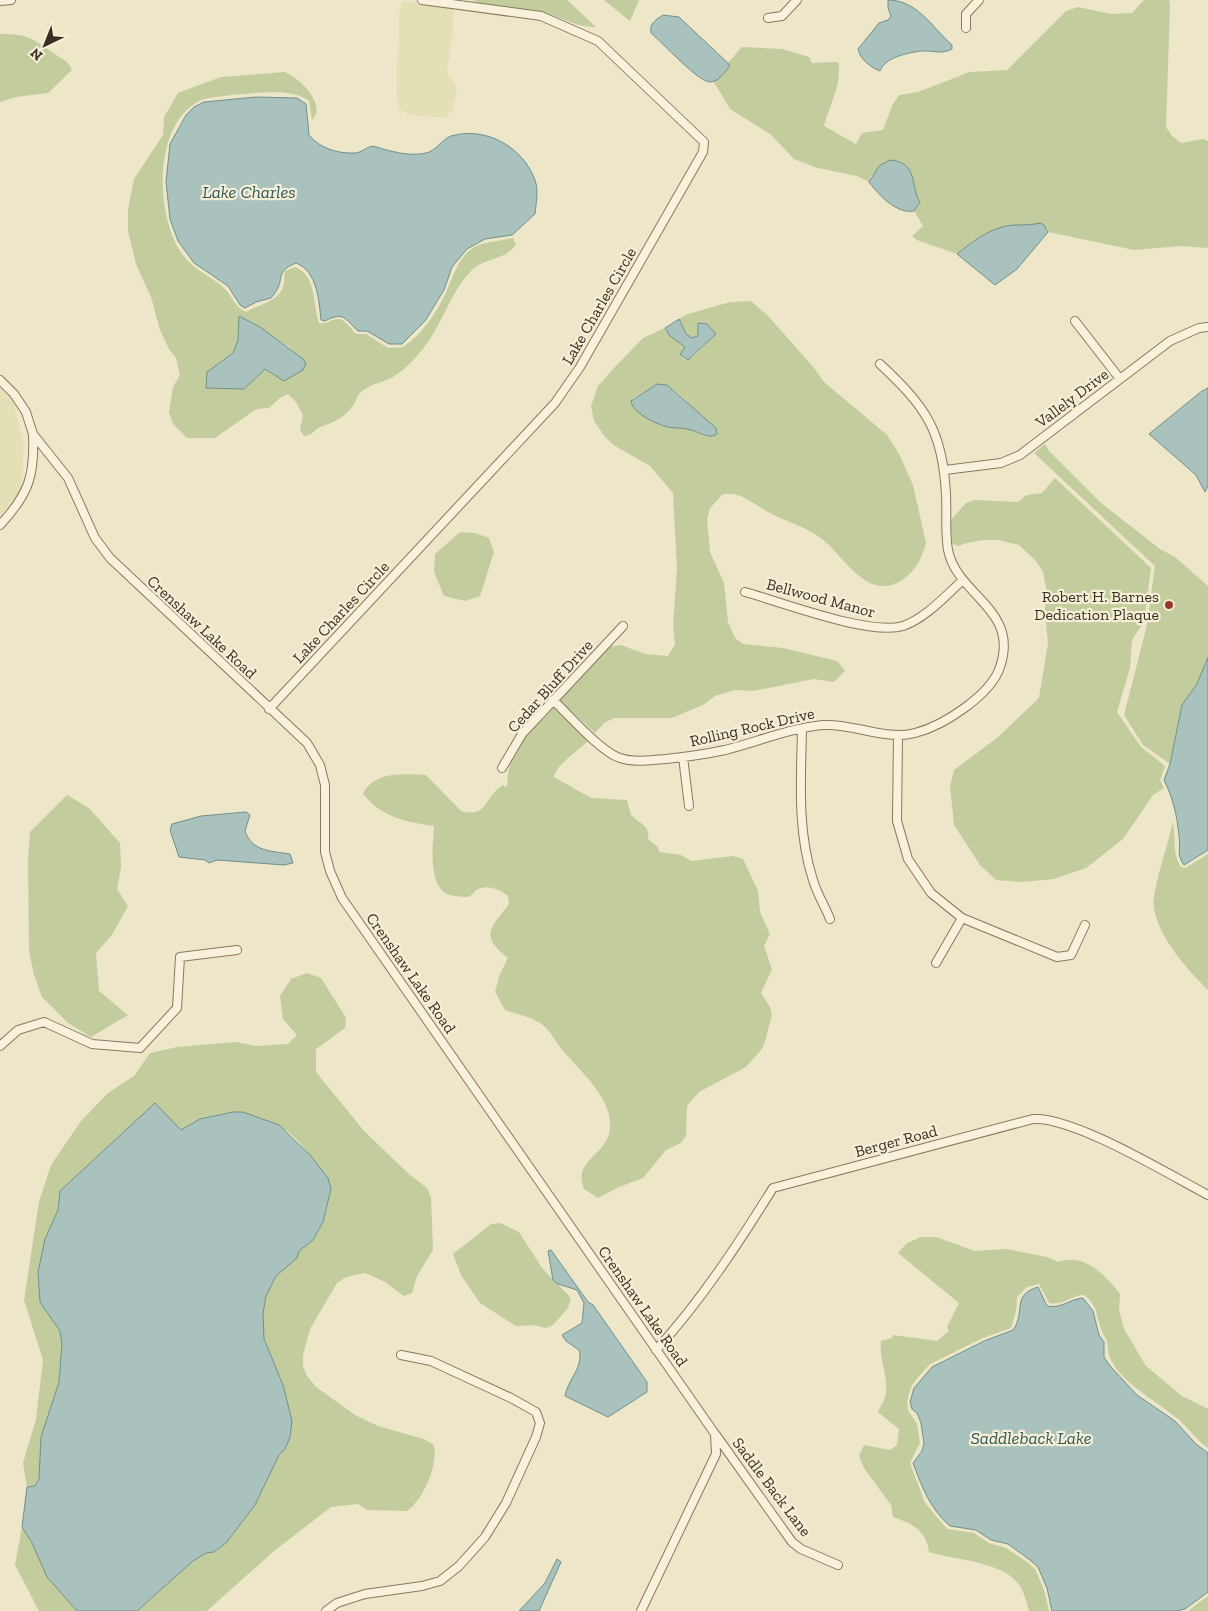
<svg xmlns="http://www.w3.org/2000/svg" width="1208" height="1611" font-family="'Zilla Slab',serif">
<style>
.farmland{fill:#e3e0b6}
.green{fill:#c2cc9c;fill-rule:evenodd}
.water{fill:#a9c2bd;stroke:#70908b}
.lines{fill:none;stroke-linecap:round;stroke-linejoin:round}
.minor-casing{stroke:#89795e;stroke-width:10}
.minor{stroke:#f8f2dc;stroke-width:8}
.poi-dot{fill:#97382f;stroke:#f5efd8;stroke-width:2}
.labels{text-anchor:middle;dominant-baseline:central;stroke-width:4.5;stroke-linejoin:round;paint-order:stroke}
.street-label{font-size:16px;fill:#3a2f21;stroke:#f5efd8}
.poi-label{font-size:16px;fill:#3a2f21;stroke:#f5efd8;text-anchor:end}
.water-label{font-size:18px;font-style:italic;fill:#31595a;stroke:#f5efd8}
</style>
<rect width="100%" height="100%" fill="#eee6c9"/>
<path class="farmland" d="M402,1l51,8v20l-6,44 10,15 -4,22 -8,8 -35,-3 -11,-6 -2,-10 -1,-29 3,-26v-31z
M0,389l13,12 11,45 -3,45 -21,25z"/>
<path class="green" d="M472,0h95l29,27c-20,1 -36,-11 -55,-15 -22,-5 -49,-2 -69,-12z
M604,0h35l-9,21z
M1144,0h25l1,4 -4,123 6,9 9,7 22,-4 5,2v107l-27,-2 -47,4 -86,-18v-3c-39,-8 -60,1 -91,25l-40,-14 -5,-4 11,-10 -9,-15 5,-6 -9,-34 -10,-9 -29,14 -2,6 -12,-6 -39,-8 -24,-9 -24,-25 -40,-25 -16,-27 11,-9 5,-8 -2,-2 14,-16 40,2 27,8 3,6 26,-1c5,20 -9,44 -14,64l32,18 6,-11 21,-3 9,-24 7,-11 19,-3 52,-20 37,-2 59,-59 12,-4 33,7 21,-1z
M0,34c30,0 32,5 55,20 8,6 13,6 17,16l-24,23 -32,4 -16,5z
M284,72c14,4 44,33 28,48l-3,-19c-12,-11 -40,-9 -55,-8 -9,1 -48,4 -53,7 -49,24 -46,115 -19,154 12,16 27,21 41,33 9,8 11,20 23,25 13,-8 35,-10 38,-29 1,-4 0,-8 1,-12l10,-4c23,10 17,37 24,56 9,2 15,-7 23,-3 4,2 10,10 14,14h10l22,14 15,-1c19,-12 35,-36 44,-57 7,-15 12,-35 29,-44 12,-5 24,-5 37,-8l3,6c-10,17 -32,13 -45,27 -22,23 -29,56 -50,80 -8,10 -18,20 -28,26 -11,6 -25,7 -34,17 -2,3 -3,7 -5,10 -9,14 -20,18 -34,23 -6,3 -8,9 -16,9l-4,-6 3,-15 -7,-13 -8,-8 -7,3 -12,11 -11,1 -6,3 -37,26h-28l-14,-14 -4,-12 4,-25 7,-12 -4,-17 -7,-9 -9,-19 -9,-33 -15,-33 -8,-33v-22l6,-30 29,-44 1,-18 14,-24 43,-16zM239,316l50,31 16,16 -30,13 -10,-7 -21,20 -38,-1 1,-16 26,-19 5,-13z
M751,301l18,16 45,51 10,14 63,53 12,19 14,31 13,58c-4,15 -10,28 -24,37 -34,23 -58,-24 -80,-41 -15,-12 -35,-17 -52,-26 -10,-5 -22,-15 -33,-18 -5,-2 -11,-1 -15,0l-12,13 -3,11 3,33 14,31 4,39 7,16 8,6 40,4 54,13 8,10 -11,11 -20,-3 -61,12 -18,-1 -20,6 -12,9 -31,13h-58l-10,5 -9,10 -36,-33 49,-53 13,-2 24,9 23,2 7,-12 -2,-18 4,-57 -4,-76 -23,-27 -35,-20 -9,-8 -12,-17 -3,-15 7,-20 17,-19 28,-29 22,-10c7,11 14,11 20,19l-4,5 3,7 9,-2 23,-23 -17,-3 -3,7c-12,-1 -12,-11 -17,-19l6,-4 45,-13zM657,384c21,-1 44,36 56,52l-7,1 -15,-8 -28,-3 -30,-19 -1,-8z
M1045,444l4,7 52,52 59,46 15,8 33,29v71l-11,27 -15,21 -12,59 -27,-19 -19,-30 23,-90 8,-59 -121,-113z
M1055,478l96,90 -7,53 -12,19 -2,28 -13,44 24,35 24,19 -5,14 4,8 -11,7 -30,44 -37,29 -32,11 -33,3 -25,-2 -16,-15 -26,-40 -4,-39 4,-16 43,-32 42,-40 9,-55 -3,-30 1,-26 -3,-15 -7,-11 -17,-16 -21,-5h-15l-17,3 -7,3 -7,-2 -1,-24 15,-17 9,-3 43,2 9,-7 15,-2z
M460,532l15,1 14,5 5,14 -14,44 -15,5 -21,-5 -10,-24 1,-18z
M554,707l35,33c-9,10 -34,25 -35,37l37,21 36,2 4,15c9,9 19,10 17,24l10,8 1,5 22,3 10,6 42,-5 10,3 15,32 2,21 10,22 -6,12 8,23 -11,24 9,14 2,8 -8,30 -3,5 -15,17 -47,25 -12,14 -1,30 -5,7 -15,7 -23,28 -24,9 -21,11 -14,-9c-11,-27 18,-32 25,-55 8,-31 -26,-60 -44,-81 -8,-8 -12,-19 -21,-27 -10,-9 -26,-11 -39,-16l-10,-18 5,-18 8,-16c-30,-23 -16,-31 1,-54l-1,-8c-8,-7 -22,-12 -32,-6 -2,2 -3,4 -6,6 -4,2 -10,0 -15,0 -29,-3 -22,-50 -21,-70 -29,-4 -52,-9 -71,-32 11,-23 41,-20 63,-19l35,36c27,8 24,-16 42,-26l4,2c1,-43 23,-51 47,-80z
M67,795l22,13 31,35 1,24 -4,22 11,17 -16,29 -16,18 3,38 29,24 -37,22 -23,-14 -26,-26 -8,-22 -5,-24 -1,-90 2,-29z
M1173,822c3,16 -1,32 8,45l4,1 23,-14v136c-21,-21 -58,-61 -54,-93 4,-25 13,-50 19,-75z
M307,973l14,5 25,40 -1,10 -29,21v23l48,59 46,44 17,13 4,9 2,53 -16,26 -5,17 -8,3 -19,-14 -20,-9 -19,4 -9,6 -27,46 -7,26v11l4,10 9,11 39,28 23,11 46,13 10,6c4,20 -10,54 -27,66l-39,-1 -10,-6 -27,3 -57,44 -67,60h-70l56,-50 13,-8 8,-1 12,-9 29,-38 24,-50 6,-7 -2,-63 -19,-46 -1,-26 3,-17 10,-20 21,-18 2,-7 14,-11 10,-17 8,-34c-13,-24 -28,-48 -51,-63 -6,-4 -15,-5 -22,-7 -30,-11 -50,-5 -77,11l-26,-26 -95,87 -2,19 -13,29 -5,63 20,29 2,13 -3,38 -10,34 -10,63 -4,7 -8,1 -4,-24 13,-44 7,-59 -19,-60 15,-98 12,-37 30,-44 27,-28 26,-17 16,-23 27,-6 59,-5 20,4 32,-2 9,-9 -14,-16 -3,-23 11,-17z
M500,1223l19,9 23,36 29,30 -3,10 -15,17 -7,3 -12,-3 -18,1 -36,-23 -19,-28 -8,-21 38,-30z
M921,1237h15l39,14 31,-2 41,8 11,5c27,-9 46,12 62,32l-1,16 5,19 22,37 36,30 26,13v39c-12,-8 -19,-20 -30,-29 -21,-18 -51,-32 -66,-57 -5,-8 -3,-12 -5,-21 -1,-3 -4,-6 -5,-10 -7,-16 -3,-24 -18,-36 -13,0 -21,11 -35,8l-10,-19 -12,3 -10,10 -1,15 -5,16 -28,10 -53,26 -12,13 -7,10 -4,15 1,8 9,14 3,19 -10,20 15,40 22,26 27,4 15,10 17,5 21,14 8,7 9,21 5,21h-20c-2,-6 -3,-13 -6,-19 -12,-31 -66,-31 -94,-40 -3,-22 -16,-28 -36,-35l-2,-12 -27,-37 -5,-12 5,-11 26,5 7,-5 2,-16 -21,-17c2,-5 7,-12 8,-19 2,-18 -7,-34 -5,-52l11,-3 1,-3 44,6 12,-10 -2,-4 12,-24 -61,-50 9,-10z
M22,1527l10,16 15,34 30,34h-38l-24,-46z
M1208,1596v15h-20z"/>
<path class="water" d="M888,0c29,0 44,27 64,45v4c-11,6 -19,1 -31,2 -13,2 -36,6 -41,20 -10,-4 -20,-12 -22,-22l21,-26 9,-3 3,-4 -3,-8z
M663,15l16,2 51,48c-4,7 -12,17 -20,17 -12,0 -48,-40 -59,-49 -2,-10 5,-13 12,-18z
M256,97l41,1 9,6 3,31c10,13 29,19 46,18 5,0 12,-6 18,-7 16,5 37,11 53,7 10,-2 16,-14 25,-17 35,-10 72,11 84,44 4,11 1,23 0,34l-23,21 -27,4 -18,10 -15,18 -8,23 -19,31 -23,23h-13l-22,-13h-9c-13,-12 -14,-20 -33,-10l-4,-1c-2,-20 -4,-49 -25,-57 -24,10 -8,16 -25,35l-15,4 -11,6 -5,-3 -12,-19 -34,-23 -16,-22 -8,-22 -4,-37 4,-38 16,-29 8,-8 10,-5z
M890,160c29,2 20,28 30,42l-6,9c-18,3 -35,-16 -45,-29l10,-16z
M1040,223l4,2 4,7 -31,37 -22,16 -38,-31c16,-13 37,-29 59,-29 8,0 16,0 24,-2z
M239,316l21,11 43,32 3,4 -3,7 -19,11 -19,-12 -21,20 -38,-1 1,-16 26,-19 5,-13z
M679,319l7,15 6,4 6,-2v-13l9,1 9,10 -28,26 -8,-6 5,-7 -15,-11 -5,-8z
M657,384l10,1 49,43 1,6c-9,6 -17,-2 -26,-4 -8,-3 -19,-1 -27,-4 -11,-4 -31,-13 -33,-25z
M1208,388v98l-3,6 -9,-17 -47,-41 53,-43z
M1208,657v193l-24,15c-8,-11 -3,-17 -5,-29 -2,-21 -6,-38 -15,-56l6,-16 12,-59 15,-21z
M246,812l4,3 -5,16c7,21 27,20 45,23l3,9 -9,2 -67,-5 -8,3 -4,-3 -26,-3 -9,-27 2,-6 29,-8z
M155,1103l26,27 19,-11 33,-7h10l36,13 31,30 18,23 3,11 -8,33 -10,18 -14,11 -2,7 -21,18 -10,20 -3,17 1,26 19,46 9,36 -2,16 -5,12 -6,6 -24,50 -29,38 -12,9 -8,1 -13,8 -56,50h-60l-30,-34 -15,-34 -10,-16 5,-40 8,-1 4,-7 2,-42 18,-55 3,-38 -2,-13 -20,-29 -2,-30 7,-33 13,-29 2,-19z
M551,1250l37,52 5,3 54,77v10l-39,25 -43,-21c3,-17 19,-29 14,-46l-13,-9 -4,-6 20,-12 2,-20 -7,-13 -19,-6 -5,-4 -5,-29z
M1038,1287l9,19c15,3 22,-7 36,-8l10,13 6,24 5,7v15l7,10 26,28 38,26 21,23 12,9v139l-23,17 -9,2h-124l-5,-23 -9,-21 -8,-7 -22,-16 -17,-4 -15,-10 -26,-4c-20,-17 -28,-39 -37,-63l9,-12 2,-8 -3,-20 -4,-10 -5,-4 -2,-7 4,-14 7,-8 11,-13 52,-26 29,-11c13,-18 -2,-35 25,-43z
M557,1559l4,3 -22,49h-20l26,-28z"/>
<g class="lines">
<g class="minor-casing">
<path id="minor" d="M0,1l11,-1
M768,18l14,-2 15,-16
M966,28v-14l13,-14
M1075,321l45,58
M0,380l14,14 12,18 7,22 35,44 27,60 15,20 197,185 13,22 5,20v67l5,19 12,27 373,536 1,20 -75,157
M945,470l56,-7 19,-8 150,-114 29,-13 9,-1
M0,525c29,-31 35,-50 33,-91
M745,592c36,10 125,44 158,34 23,-8 42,-30 60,-46
M553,700c16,15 48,52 67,58 15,5 30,2 46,1 20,-2 40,-5 59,-9 32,-8 65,-22 98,-25 31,-2 62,16 92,8 28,-7 76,-38 85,-66 20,-58 -43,-71 -52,-117 -3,-17 -1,-37 -2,-55 -3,-64 -20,-88 -66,-131
M269,709l286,-306 25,-36 123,-215 1,-10 -106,-101 -57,-25 -119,-16
M802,729c-1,51 -5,102 11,151 4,14 12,26 17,39
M898,736l-1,85 11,38 23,34 31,25 95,39 14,-2 14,-30
M683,757l6,49
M502,768l20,-34 101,-108
M936,963l26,-45
M0,1046l18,-16 26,-8 48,22 48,4 37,-40 3,-51 57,-7
M656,1350c45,-49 82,-106 117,-162l260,-69c40,-3 137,56 175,76
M716,1435l76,107 9,7 37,16
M326,1611l11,-8 28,-9 57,-8 18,-5 19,-15 26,-29 21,-34 30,-66 4,-14 -4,-11 -25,-14 -80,-37 -30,-6"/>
</g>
<use href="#minor" class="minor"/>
</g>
<circle class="poi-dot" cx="1169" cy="605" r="5"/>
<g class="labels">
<g class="street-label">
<text transform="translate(599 306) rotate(-60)">Lake Charles Circle</text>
<text transform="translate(1072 398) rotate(-37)">Vallely Drive</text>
<text transform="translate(821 598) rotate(15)">Bellwood Manor</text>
<text transform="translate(341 612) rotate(-47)">Lake Charles Circle</text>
<text transform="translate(202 627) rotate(43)">Crenshaw Lake Road</text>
<text transform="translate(550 686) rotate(-48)">Cedar Bluff Drive</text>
<text transform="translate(752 727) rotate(-13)">Rolling Rock Drive</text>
<text transform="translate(411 973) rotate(55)">Crenshaw Lake Road</text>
<text transform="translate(896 1141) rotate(-15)">Berger Road</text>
<text transform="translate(643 1306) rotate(55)">Crenshaw Lake Road</text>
<text transform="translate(772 1487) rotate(53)">Saddle Back Lane</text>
</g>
<g class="poi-label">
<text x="1159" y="596">Robert H. Barnes<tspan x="1159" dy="18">Dedication Plaque</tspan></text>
</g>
<g class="water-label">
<text x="249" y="192">Lake Charles</text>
<text x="1031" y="1438">Saddleback Lake</text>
</g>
</g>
<g transform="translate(45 45) rotate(223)" stroke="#f5efd8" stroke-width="4" paint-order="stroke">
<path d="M0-4L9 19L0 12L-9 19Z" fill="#3a2f21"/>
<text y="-8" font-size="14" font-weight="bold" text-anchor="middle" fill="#3a2f21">N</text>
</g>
</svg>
